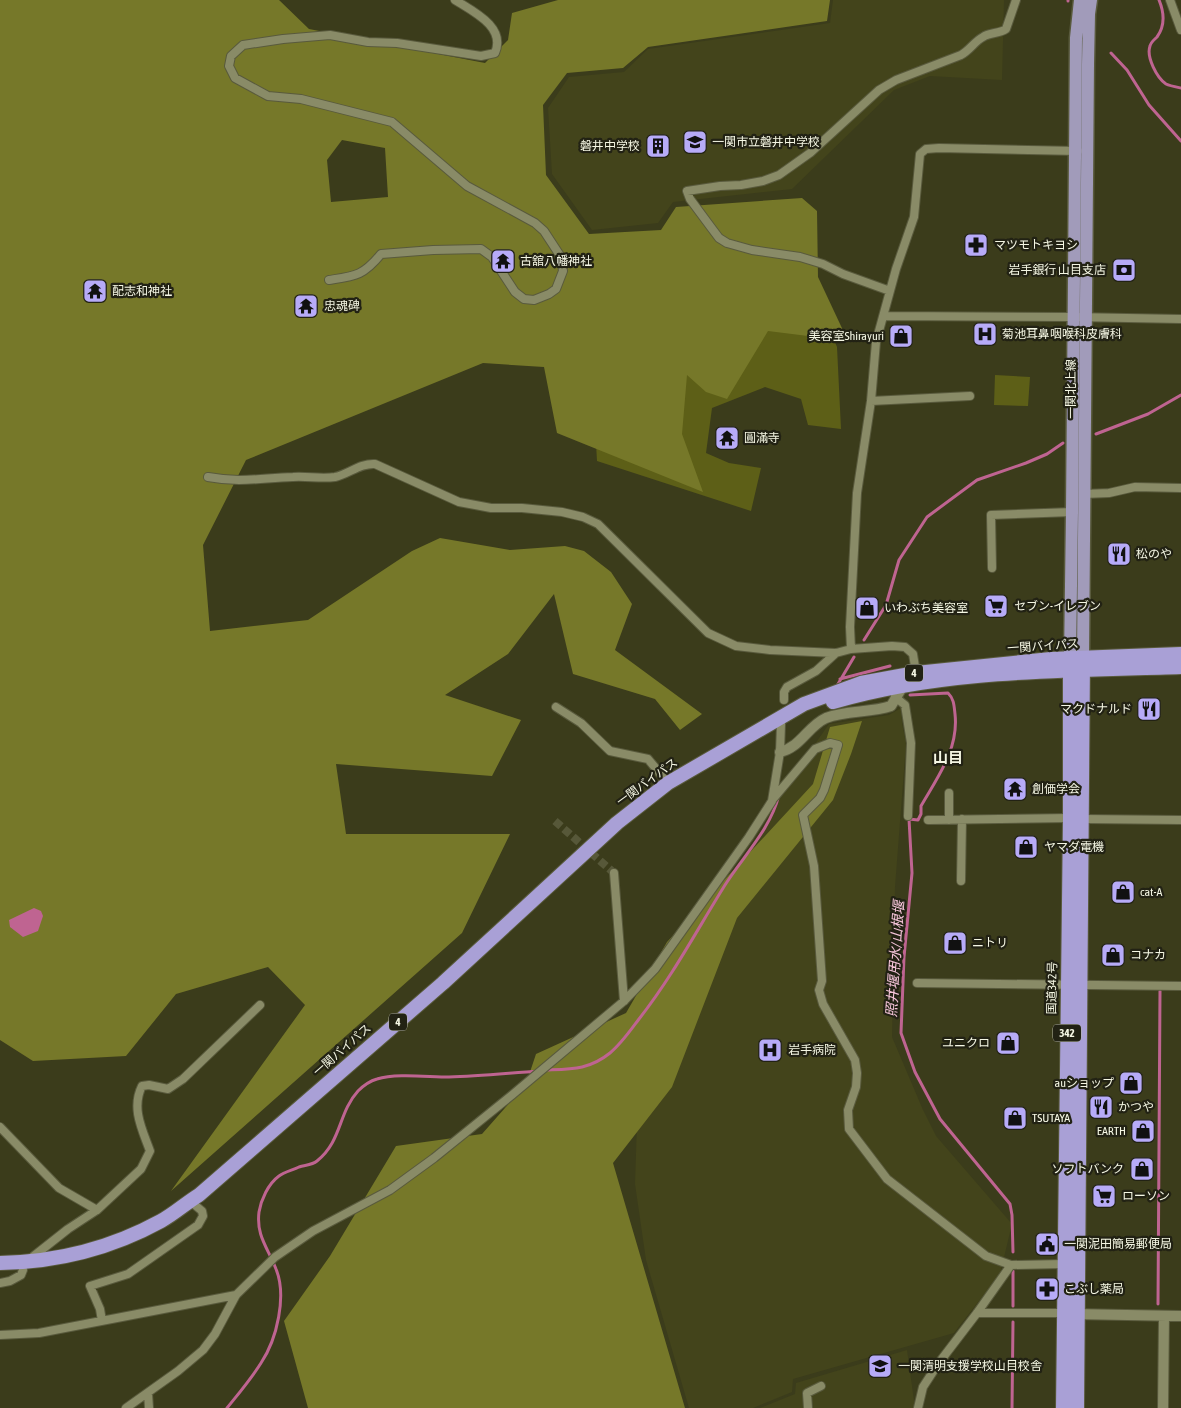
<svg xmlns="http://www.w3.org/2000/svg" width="1181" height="1408" font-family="'Asap Condensed','Noto Sans JP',sans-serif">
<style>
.built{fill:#43441b}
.green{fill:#5d5f17}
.forest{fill:#767829;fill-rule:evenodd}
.water{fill:#bf6491}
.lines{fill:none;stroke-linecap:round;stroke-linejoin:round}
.stream{stroke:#bf6491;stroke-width:3}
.minor-tunnel{stroke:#575839;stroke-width:8;stroke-dasharray:8 4;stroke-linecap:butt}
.minor-casing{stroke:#595a3d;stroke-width:10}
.tertiary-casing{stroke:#595a3d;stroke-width:12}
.primary-casing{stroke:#595a3d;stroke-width:15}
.trunk-casing{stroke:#595a3d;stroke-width:16}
.minor{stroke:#898b67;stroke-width:8}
.tertiary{stroke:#898b67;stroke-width:10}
.primary{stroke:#a19bba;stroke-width:12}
.trunk{stroke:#a9a0d6;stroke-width:14}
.labels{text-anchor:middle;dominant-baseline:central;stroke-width:4.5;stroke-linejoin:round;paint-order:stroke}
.shield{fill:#222214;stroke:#b6b7a6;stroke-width:1}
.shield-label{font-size:11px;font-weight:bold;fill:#f5f7e4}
.poi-label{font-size:12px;fill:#f5f7e4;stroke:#222214;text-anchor:start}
.street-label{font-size:12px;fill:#f5f7e4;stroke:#222214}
.water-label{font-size:14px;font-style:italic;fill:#f6c5da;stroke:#222214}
.quarter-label{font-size:15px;font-weight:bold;fill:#f5f7e4;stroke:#222214}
</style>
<rect width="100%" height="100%" fill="#3b3c1b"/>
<path class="built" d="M833,0h171l-2,80 -72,-4 -36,14 -102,99 -119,13 -15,21 -66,7 -40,-56 -4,-66 21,-31 55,-5 24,-23 182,-26z
M901,708l1,15 4,21 -11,143 -3,150 31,73 13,26 76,88 -12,50 -46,59 -161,46 -1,13 -39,16h-64l-43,-148 -11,-76 4,-121 143,-272 47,-67 60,-9z
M907,1350l8,58h-155l35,-14 1,-11z"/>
<path class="green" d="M804,266l33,81 4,82 -33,-4 -7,-26 -36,-12 -53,21 -6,45 23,10 32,5 -10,43 -154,-50 -10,-173z
M995,375l35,2 -2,29 -34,-1z"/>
<path class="forest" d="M0,0h279l30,29 176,34 23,-23 4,-27 46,-13h272l-3,21 -179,26 -25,21 -56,5 -24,32 3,70 43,59 72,-4 15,-23 126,-9 15,13 1,66 30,64 -80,-10 -41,68 -21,-7 -19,-17 -5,59 21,58 -146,-59 -13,-66 -61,-4 -237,97 -43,85 7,86 98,-11 104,-69 28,-13 70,12 55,-4 19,5 27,21 21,32 -17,46 87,64 -22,16 -25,-31 -82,-25 -19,-80 -46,60 -63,41 76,25 -29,56 -156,-12 10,70h164l-48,99 -291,258 134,-186 -37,-38 -92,27 -50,62 -93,5 -33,-21zM342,140l43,8 3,49 -57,5 -4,-42z
M862,721l-11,33 -18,46 -96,118 -65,169 -59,76 72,245h-377l-24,-87 46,-65 66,-110 86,-12 44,-50 10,-30 90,-41 41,-71 146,-158 17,-57z"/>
<path class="water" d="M34,908l7,3 2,5 -5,15 -15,6 -13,-10 -1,-7z"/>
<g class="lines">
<path class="stream" d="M1068,0v1
M1159,0c5,12 6,26 -2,37 -3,3 -6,5 -7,9 -4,11 7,32 16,38 4,2 10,3 15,4
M1111,53l16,17 22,35 32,36
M1096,434l52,-20 33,-19
M864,640l22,-35 13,-45 28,-43 50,-37 49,-17 21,-9 16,-11
M840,679l50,-13
M838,684l16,-27
M910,695l38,-2c6,6 6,12 7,21 4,35 -18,64 -34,92v8l-3,6 -9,-1 3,54 -8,84 -3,76 14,39 25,47 70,85 2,11 1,37
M545,1070c26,-1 44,0 65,-17 11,-9 20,-22 29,-34 33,-42 58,-89 86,-134 19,-30 45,-55 54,-90
M1158,1304l2,-313
M1013,1306v-35
M227,1408c12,-15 24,-29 34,-45 16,-24 26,-67 15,-94 -8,-21 -20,-33 -17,-57 2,-12 9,-28 20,-36 5,-4 14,-6 20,-9 6,-2 13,-2 18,-6 25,-20 21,-48 41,-70 6,-6 12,-10 19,-12 19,-6 51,-2 72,-2 30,-1 60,-4 90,-6
M1012,1408l1,-86"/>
<path class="minor-tunnel" d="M555,821l59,52"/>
<g class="minor-casing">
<path id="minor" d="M1170,0l11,30
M329,280c26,-4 34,-4 52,-26l52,-4 48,-1 11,8 23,35 9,7 10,1 15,-6 7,-5 7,-18 -2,-14 -17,-26 -9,-8 -68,-37 -75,-64 -91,-23 -33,-3 -33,-18 -6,-12 2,-10 12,-11 40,-6 47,-4 38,7 29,1 84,13 14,-3c11,-26 -21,-41 -40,-53
M890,291l-47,-17 -20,-10 -23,-7 -48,-7 -25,-7 -8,-5 -9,-12 -20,-27 -3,-8 33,-5 21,-1 22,-4 16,-6 31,-22 69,-63 17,-10 65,-25c9,-5 14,-14 22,-18 7,-5 16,-3 23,-8l10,-29
M884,316l190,1 107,2
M871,401l99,-5
M208,477c32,6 53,1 85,0 14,-1 28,2 42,0 14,-3 25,-14 40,-13l84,38 32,6h31l40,4 21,5 15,7 110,109 28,13 34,4 66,3 15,-4 41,-3 13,1 8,7 3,19
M1084,494l25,-1 26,-6 46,1
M992,568l-1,-53 81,-3
M851,649l-1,-22 7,-134 14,-92 5,-59 20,-73 18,-52 6,-63 6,-5 13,-1 139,3
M895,697l10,8 6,38 -3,73
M784,700v-8l3,-5 29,-16 20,-18
M556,707l25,16 29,28 38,8 20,24
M949,793v27
M773,799l42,-50 15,-6 8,2 -14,45 -4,8 -17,17 11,51 8,115 -3,9 4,14 32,56 2,13 -1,14 -8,23 1,19 38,50 99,77 25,9
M1083,819l98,1
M928,820l142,-2
M614,873l10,128
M961,881l1,-62
M917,983l264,3
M0,1127l59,61 38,22
M30,1259l38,-30 29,-19 44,-41 9,-18c-8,-22 -19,-43 -8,-65l7,-1 19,4 15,-10 77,-74
M0,1283l10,-2 11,-6 2,-5 -1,-8
M977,1313h87
M102,1321l-2,-12 -10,-23 38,-12 70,-49 5,-9 -1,-5 -12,-10
M0,1335l39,-2 197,-38
M148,1393l1,15
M126,1408l52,-37 25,-21 12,-16 21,-39 39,-38 38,-26 77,-41 44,-32 78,-63 112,-94 31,-32 94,-132 23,-36 8,-49 1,-28
M808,1408l-1,-15 14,-7
M918,1408l5,-21 15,-23 39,-51 34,-48 53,-1"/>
</g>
<g class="tertiary-casing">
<path id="tertiary" d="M780,752c21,-5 28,-26 46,-34 20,-8 44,-5 65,-12l12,-20
M1072,1314l109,2
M1163,1408l1,-92"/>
</g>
<g class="primary-casing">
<path id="primary" d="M1070,658l2,-146 4,-474 4,-38
M1083,658l5,-594 1,-50 2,-14"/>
</g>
<g class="trunk-casing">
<path id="trunk" d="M833,702c112,-33 232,-31 348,-35
M0,1263c58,-1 110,-14 161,-42 13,-7 25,-18 38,-26l244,-212 174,-160 51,-40 136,-79 57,-21 55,-10 135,-14 130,-5
M1063,1408l7,-590v-160
M1077,1408l6,-750"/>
</g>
<use href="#minor" class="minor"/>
<use href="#tertiary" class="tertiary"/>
<use href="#primary" class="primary"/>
<use href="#trunk" class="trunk"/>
</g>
<defs>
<g id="school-square" transform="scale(1.25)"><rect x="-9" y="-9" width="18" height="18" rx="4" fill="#b7abf8" stroke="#222214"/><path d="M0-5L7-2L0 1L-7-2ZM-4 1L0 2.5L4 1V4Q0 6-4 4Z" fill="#111"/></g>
<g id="building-square" transform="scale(1.25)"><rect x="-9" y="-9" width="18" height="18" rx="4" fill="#b7abf8" stroke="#222214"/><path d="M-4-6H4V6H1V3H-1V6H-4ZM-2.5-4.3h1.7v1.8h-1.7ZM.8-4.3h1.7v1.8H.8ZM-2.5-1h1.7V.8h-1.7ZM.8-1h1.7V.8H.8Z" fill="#111"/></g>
<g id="pharmacy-square" transform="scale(1.25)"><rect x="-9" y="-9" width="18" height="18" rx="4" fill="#b7abf8" stroke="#222214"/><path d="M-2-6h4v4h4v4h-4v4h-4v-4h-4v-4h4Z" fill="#111"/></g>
<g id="temple-square" transform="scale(1.25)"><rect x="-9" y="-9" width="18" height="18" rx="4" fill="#b7abf8" stroke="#222214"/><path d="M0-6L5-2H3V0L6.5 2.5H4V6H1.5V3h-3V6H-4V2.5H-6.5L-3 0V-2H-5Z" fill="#111"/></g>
<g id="bank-square" transform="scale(1.25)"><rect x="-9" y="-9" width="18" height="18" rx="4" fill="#b7abf8" stroke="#222214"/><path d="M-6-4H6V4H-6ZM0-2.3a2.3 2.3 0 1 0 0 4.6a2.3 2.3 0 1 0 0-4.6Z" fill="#111"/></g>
<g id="hospital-square" transform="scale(1.25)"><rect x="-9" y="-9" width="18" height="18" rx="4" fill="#b7abf8" stroke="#222214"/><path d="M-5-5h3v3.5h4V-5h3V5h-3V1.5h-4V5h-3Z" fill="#111"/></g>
<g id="shop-square" transform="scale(1.25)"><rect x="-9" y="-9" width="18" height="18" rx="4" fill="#b7abf8" stroke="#222214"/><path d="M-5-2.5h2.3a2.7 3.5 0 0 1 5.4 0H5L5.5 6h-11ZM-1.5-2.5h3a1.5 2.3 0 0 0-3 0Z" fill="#111"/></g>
<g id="restaurant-square" transform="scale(1.25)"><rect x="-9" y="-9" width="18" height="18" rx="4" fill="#b7abf8" stroke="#222214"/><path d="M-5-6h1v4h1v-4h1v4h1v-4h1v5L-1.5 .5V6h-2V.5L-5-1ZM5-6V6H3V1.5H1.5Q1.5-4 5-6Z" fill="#111"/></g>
<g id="supermarket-square" transform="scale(1.25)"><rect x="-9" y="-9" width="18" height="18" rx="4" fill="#b7abf8" stroke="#222214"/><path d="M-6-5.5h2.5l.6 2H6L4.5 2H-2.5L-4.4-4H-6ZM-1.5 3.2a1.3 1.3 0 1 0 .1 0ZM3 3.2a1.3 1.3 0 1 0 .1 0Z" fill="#111"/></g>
<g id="civic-square" transform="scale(1.25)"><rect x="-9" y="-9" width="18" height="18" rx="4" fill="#b7abf8" stroke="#222214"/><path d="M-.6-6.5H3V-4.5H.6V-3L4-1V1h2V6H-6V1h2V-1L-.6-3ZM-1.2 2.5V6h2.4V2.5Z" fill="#111"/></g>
</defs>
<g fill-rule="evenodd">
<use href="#school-square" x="695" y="142"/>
<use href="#building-square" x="658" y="146"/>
<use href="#pharmacy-square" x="976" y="245"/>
<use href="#temple-square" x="503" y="261"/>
<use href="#bank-square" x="1124" y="270"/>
<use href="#temple-square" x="95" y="291"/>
<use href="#temple-square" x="306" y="306"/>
<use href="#hospital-square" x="985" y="334"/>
<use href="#shop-square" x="901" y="336"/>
<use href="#temple-square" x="727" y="438"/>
<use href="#restaurant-square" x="1119" y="554"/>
<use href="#supermarket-square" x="996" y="606"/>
<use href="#shop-square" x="867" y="608"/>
<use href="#restaurant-square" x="1149" y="709"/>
<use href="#temple-square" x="1015" y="789"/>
<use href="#shop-square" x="1026" y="847"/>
<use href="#shop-square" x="1123" y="892"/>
<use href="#shop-square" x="955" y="943"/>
<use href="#shop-square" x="1113" y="955"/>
<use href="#shop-square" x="1008" y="1043"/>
<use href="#hospital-square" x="770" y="1050"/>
<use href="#shop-square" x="1131" y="1083"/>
<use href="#restaurant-square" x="1101" y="1107"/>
<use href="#shop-square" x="1015" y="1118"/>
<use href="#shop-square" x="1143" y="1131"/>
<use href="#shop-square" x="1142" y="1169"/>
<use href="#supermarket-square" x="1104" y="1196"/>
<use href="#civic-square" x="1047" y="1244"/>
<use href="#pharmacy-square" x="1047" y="1289"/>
<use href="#school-square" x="880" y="1366"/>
</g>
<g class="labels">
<g class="shield">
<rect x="905" y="664.5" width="18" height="17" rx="4"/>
<rect x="389" y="1013.5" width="18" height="17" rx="4"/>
<rect x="1053" y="1024.5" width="28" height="17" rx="4"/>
</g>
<g class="shield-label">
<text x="914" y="673">4</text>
<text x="398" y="1022">4</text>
<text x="1067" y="1033">342</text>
</g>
<g class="poi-label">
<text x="712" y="142">一関市立磐井中学校</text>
<text x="640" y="146" text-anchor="end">磐井中学校</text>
<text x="994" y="245">マツモトキヨシ</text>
<text x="520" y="261">古舘八幡神社</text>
<text x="1106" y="270" text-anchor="end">岩手銀行 山目支店</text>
<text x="112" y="291">配志和神社</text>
<text x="324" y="306">忠魂碑</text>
<text x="1002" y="334">菊池耳鼻咽喉科皮膚科</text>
<text x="884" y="336" text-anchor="end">美容室Shirayuri</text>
<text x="744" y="438">圓滿寺</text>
<text x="1136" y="554">松のや</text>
<text x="1014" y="606">セブン-イレブン</text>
<text x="884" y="608">いわぶち美容室</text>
<text x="1132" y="709" text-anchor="end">マクドナルド</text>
<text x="1032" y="789">創価学会</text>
<text x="1044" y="847">ヤマダ電機</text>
<text x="1140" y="892">cat-A</text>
<text x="972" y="943">ニトリ</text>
<text x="1130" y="955">コナカ</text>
<text x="990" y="1043" text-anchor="end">ユニクロ</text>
<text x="788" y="1050">岩手病院</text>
<text x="1114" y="1083" text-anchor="end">auショップ</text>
<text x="1118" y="1107">かつや</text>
<text x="1032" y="1118">TSUTAYA</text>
<text x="1126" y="1131" text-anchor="end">EARTH</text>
<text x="1124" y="1169" text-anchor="end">ソフトバンク</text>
<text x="1122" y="1196">ローソン</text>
<text x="1064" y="1244">一関泥田簡易郵便局</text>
<text x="1064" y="1289">こぶし薬局</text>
<text x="898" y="1366">一関清明支援学校山目校舎</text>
</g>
<g class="street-label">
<text transform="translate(1071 389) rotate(-90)">一関北上線</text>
<text transform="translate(1043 646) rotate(-4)">一関バイパス</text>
<text transform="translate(647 782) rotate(-36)">一関バイパス</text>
<text transform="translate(1052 988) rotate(-89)">国道342号</text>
<text transform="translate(342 1050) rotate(-41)">一関バイパス</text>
</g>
<g class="water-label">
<text transform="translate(895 959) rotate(-86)">照井堰用水/山根堰</text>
</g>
<g class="quarter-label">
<text x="948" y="757">山目</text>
</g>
</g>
</svg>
